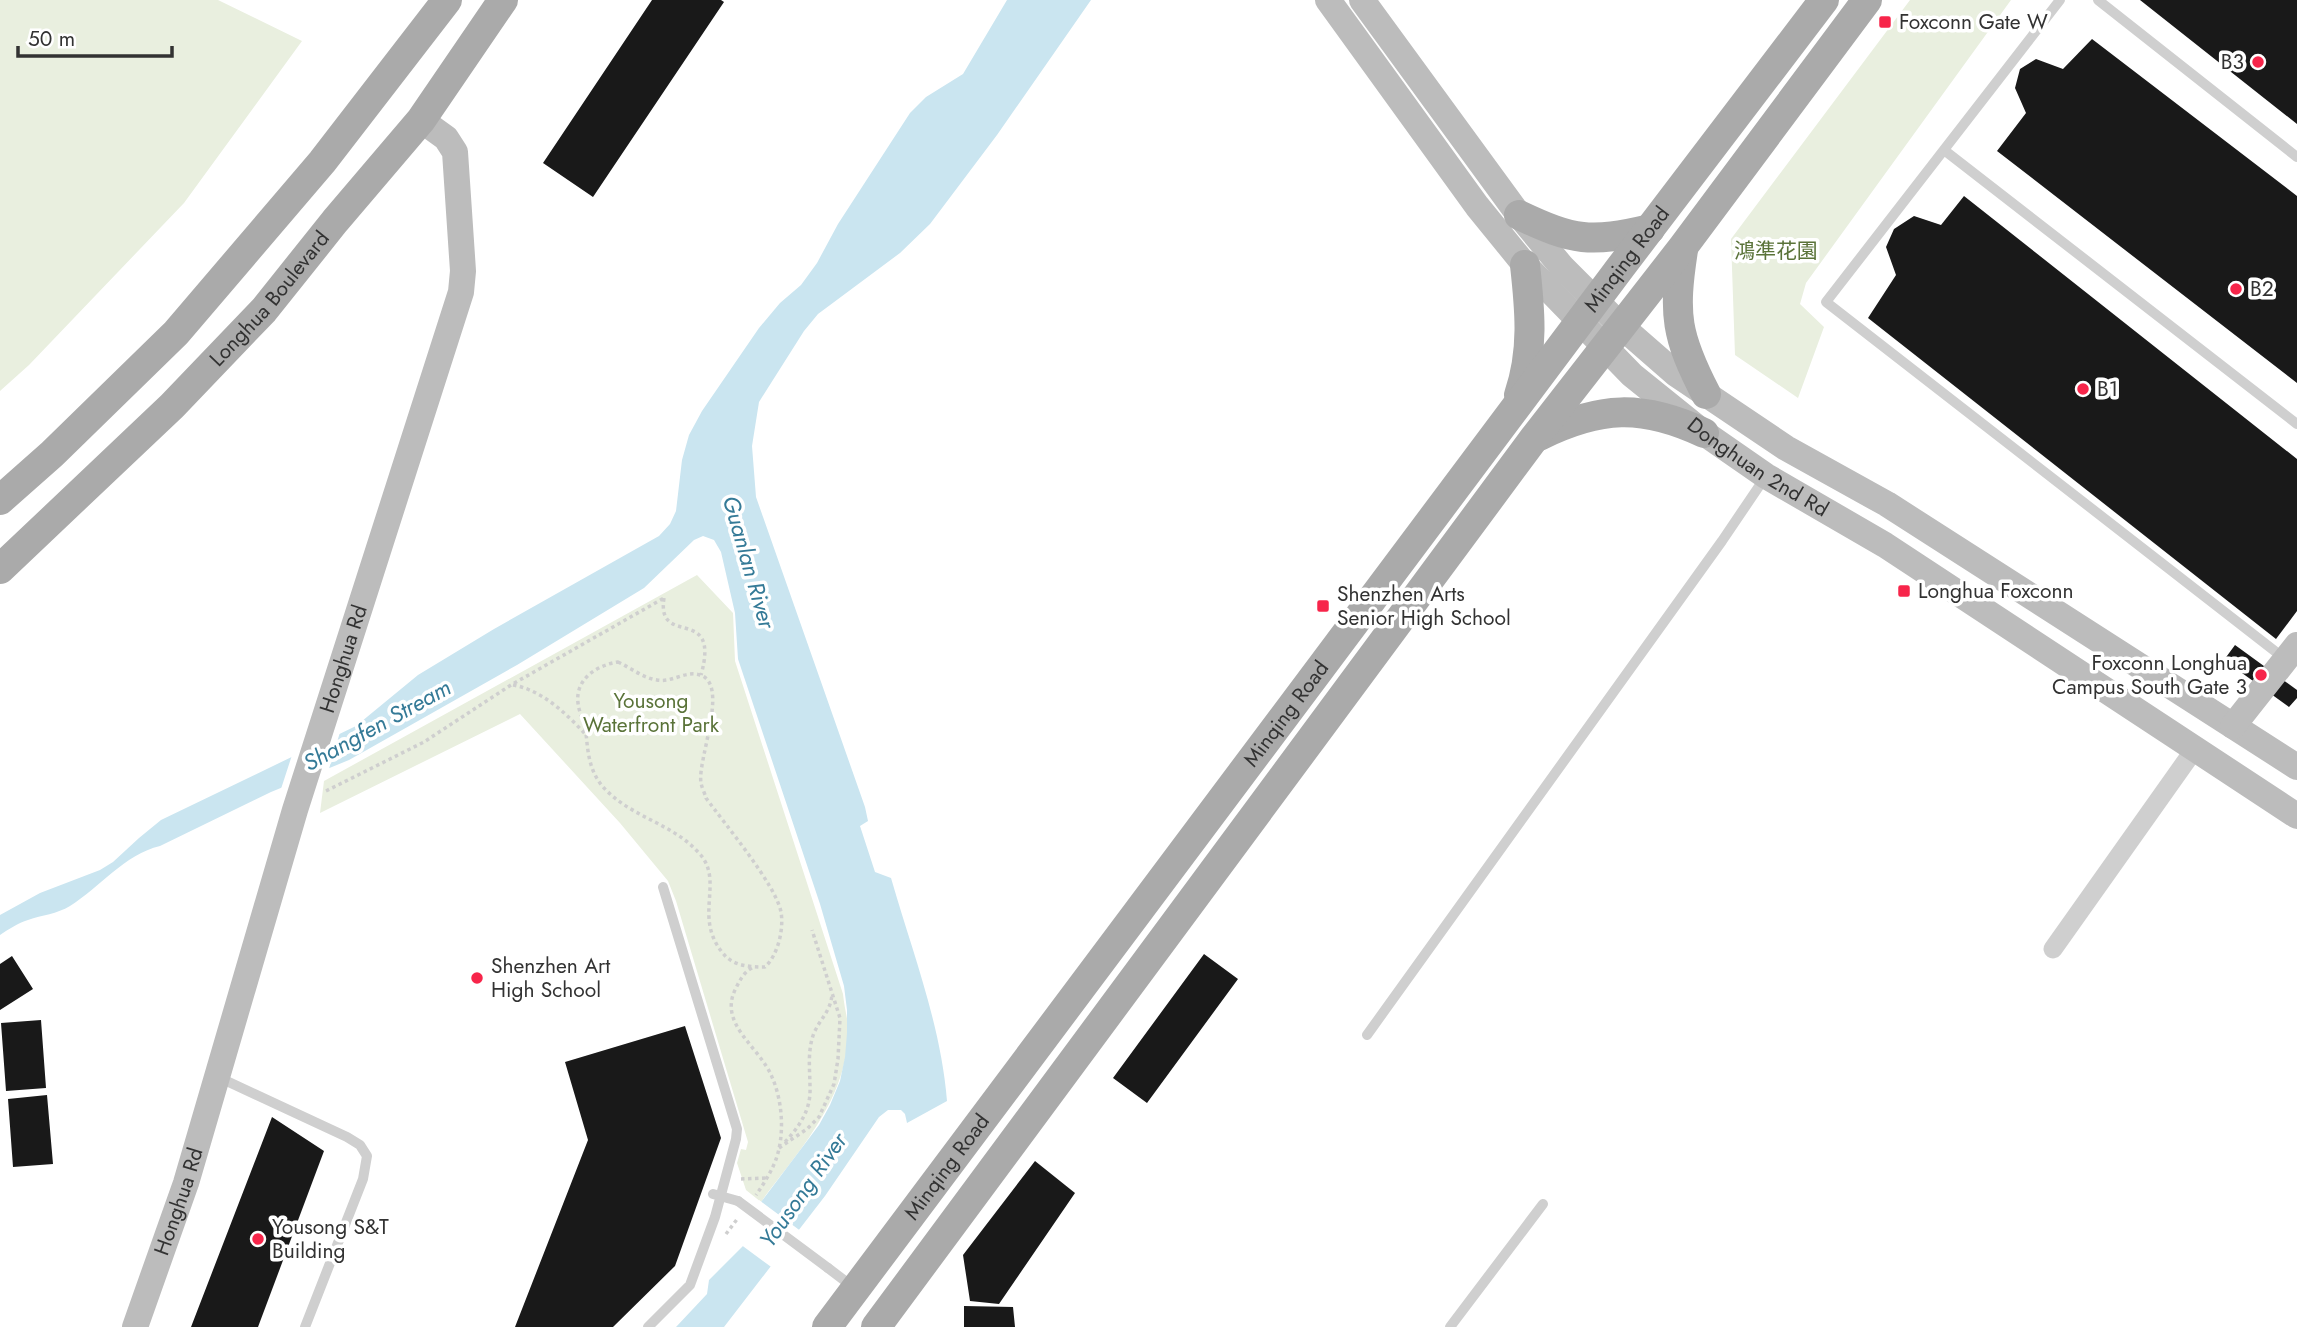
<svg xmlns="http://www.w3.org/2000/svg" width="2297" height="1327" font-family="Jost,'Noto Sans SC',sans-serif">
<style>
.green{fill:#e9efdf}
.water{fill:#cae5f0}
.pier{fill:#fff}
.building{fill:#191919}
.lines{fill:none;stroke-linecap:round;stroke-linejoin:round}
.path{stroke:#cfcfcf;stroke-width:3.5;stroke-dasharray:3.5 3.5;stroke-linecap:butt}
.lane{stroke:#cfcfcf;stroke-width:10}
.street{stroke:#cfcfcf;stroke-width:19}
.secondary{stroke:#bcbcbc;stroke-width:26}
.primary{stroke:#aaa;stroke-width:30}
.lane-bridge{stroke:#cfcfcf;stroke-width:10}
.poi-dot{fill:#f7254a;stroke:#fff;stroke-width:2.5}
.labels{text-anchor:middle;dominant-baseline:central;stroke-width:7;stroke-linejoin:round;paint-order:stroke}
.poi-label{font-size:21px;fill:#323232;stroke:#fff;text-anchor:start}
.park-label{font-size:21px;fill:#5a7339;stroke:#fff}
.street-label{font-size:21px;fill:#323232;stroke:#fff}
.water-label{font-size:23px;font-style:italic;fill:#347a97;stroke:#fff}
</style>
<rect width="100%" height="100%" fill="#fff"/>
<path class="green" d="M0,0h218l84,41 -118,162 -155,162 -29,26z
M1910,0h101l-205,283 -6,21 24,23 -26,71 -63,-43 -4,-116z
M697,575l36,38 2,48 108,333c1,11 4,22 5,32 2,71 -48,123 -87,176l-15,-12 -9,-27 4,-14 5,1 2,-8 -72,-241 -8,-20 -48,-58 -100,-109 -200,99 4,-32z"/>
<path class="water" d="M1007,0h84l-94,135 -67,89 -30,29 -82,61 -14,17 -45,71 -7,44 4,51 109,310 3,14 -8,5 15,46 16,6c21,73 50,147 56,223l-40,22 -2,-9 -4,-4h-13l-9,7 -54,79 -101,131h-48l31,-33 2,-14 34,-34 18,-44 58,-77 11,-20 10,-24 5,-24 2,-24v-23l-3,-24 -24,-82 -82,-245 -3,-46 -14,-61 -7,-12 -11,-4 -9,4 -50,48 -127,77 -168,95 -78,32 -111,54c-35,8 -61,42 -90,60 -13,8 -28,9 -42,14 -10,3 -19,9 -28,15v-20l40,-22 60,-23 13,-8 26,-24 22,-18 195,-94 62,-51 76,-46 165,-93 11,-12 6,-13 6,-51 7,-25 13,-24 57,-83 21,-25 21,-18 16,-22 21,-39 72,-111 16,-16 37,-23z"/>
<path class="pier" d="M341,729l-13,43 -48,20 13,-40z
M759,1200l43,32 -28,37 -34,-25z"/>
<path class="building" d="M652,0h69l3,2 -131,195 -50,-34z
M2140,0h157v124z
M2092,39l205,157v187l-300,-232 29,-38 -11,-25 5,-19 16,-10 27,10z
M1964,196l333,263v152l-21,28 -408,-321 28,-43 -10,-28 8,-18 20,-13 27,9z
M2235,645l62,45v8l-8,9 -65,-47z
M1204,954l34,25 -91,124 -34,-25z
M12,956l21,33 -33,21v-46z
M41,1020l5,68 -40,3 -5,-68z
M685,1026l36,112 -46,128 -62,61h-98l73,-187 -23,-78z
M47,1095l6,69 -40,3 -5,-68z
M272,1117l52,34 -66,176h-67z
M1035,1161l40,32 -76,111 -29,-3 -7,-46z
M964,1306l49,1 2,20h-51z"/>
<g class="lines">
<path class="path" d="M664,598c-8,51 57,5 37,77
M618,662c13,6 25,16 39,18 15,3 29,-10 43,-5 30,9 -3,85 1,108 1,5 4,11 5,15 18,25 70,87 75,114 3,17 -3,43 -16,55 -16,0 -33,-1 -43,-15 -29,-36 3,-71 -23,-99 -26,-29 -65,-35 -92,-62 -17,-16 -19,-36 -21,-58 -1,-10 -7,-20 -8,-30 -3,-24 19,-38 40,-41z
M513,685c29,5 54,29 73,50
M326,791l98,-49 87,-57 153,-87
M752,968c-8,4 -12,12 -16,20 -19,36 24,59 36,89 11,25 13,60 3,85 -5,12 -12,23 -19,33
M785,1142c14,-15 26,-32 25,-54 0,-18 -3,-37 4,-55 6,-14 17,-22 18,-39
M779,1148l28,-19 12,-12 15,-33 4,-25 2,-41 -28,-88
M741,1179l26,-1
M726,1234l12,-16"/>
<path class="lane" d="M2060,0l-234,302 459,357
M2098,0l199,157
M1944,150l353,274
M1367,1035l355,-494 44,-65
M218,1077l129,60 13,8 7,11 -4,23 -58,148
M713,1194l25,7
M828,1268l25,19
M648,1327l42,-42 25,-68 21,-78 1,-10 -74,-242
M1450,1327l93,-123"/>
<path class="street" d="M2053,949l141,-199"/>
<g class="secondary">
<path id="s1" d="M1328,0l149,206 48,59 107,110 72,58 62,43 119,69 412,271"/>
<path d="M1362,0l157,215 43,52 59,59 55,48 110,74 101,56 410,263"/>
<path d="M2233,726l64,-81"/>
<path id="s2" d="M135,1327l51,-144 109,-373 166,-518 2,-21 -8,-119 -9,-14 -25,-18"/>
</g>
<g class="primary">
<path d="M1519,215c55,26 71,28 131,14"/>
<path d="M1683,250c-10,65 -7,86 23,144"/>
<path d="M1519,395c15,-44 11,-85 6,-130"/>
<path d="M1539,436c61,-30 103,-32 165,-3"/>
<path d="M0,500l52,-46 124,-121 146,-171 125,-162"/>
<path id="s3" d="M0,569l172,-163 92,-96 71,-89 86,-101 82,-120"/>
<path id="s4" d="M827,1327l793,-1059 204,-268"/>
<path d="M876,1327l659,-890 148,-190 184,-247"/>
</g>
<path class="lane-bridge" d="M738,1201l90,67"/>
</g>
<g class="poi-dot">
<rect x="1878" y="15" width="14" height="14" rx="3.5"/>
<circle cx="2258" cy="62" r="7"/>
<circle cx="2236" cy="289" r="7"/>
<circle cx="2083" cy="389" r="7"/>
<rect x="1897" y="584" width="14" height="14" rx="3.5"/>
<rect x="1316" y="599" width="14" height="14" rx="3.5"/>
<circle cx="2261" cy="675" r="7"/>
<circle cx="477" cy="978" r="7"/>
<circle cx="258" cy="1239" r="7"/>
</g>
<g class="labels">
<g class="poi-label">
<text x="1899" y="22">Foxconn Gate W</text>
<text x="2244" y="62" text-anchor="end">B3</text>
<text x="2250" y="289">B2</text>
<text x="2097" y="389">B1</text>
<text x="1918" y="591">Longhua Foxconn</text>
<text x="1337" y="594">Shenzhen Arts<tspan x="1337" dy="24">Senior High School</tspan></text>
<text x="2247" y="663" text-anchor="end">Foxconn Longhua<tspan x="2247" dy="24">Campus South Gate 3</tspan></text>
<text x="491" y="966">Shenzhen Art<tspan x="491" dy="24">High School</tspan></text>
<text x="272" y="1227">Yousong S&amp;T<tspan x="272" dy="24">Building</tspan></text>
</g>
<g class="park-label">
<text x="1776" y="251">鴻準花園</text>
<text x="651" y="701">Yousong<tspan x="651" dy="24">Waterfront Park</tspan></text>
</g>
<g class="street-label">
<text stroke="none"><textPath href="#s4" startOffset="1334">Minqing Road</textPath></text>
<text stroke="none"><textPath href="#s3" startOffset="382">Longhua Boulevard</textPath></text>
<text stroke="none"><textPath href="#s1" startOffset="640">Donghuan 2nd Rd</textPath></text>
<text stroke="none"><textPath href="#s2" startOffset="700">Honghua Rd</textPath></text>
<text stroke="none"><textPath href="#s4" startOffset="766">Minqing Road</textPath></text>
<text stroke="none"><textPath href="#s4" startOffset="200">Minqing Road</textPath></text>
<text stroke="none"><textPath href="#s2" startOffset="133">Honghua Rd</textPath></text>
</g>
<g class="water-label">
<text transform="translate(749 562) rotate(74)">Guanlan River</text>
<text transform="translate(377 725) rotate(-29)">Shangfen Stream</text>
<text transform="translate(803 1190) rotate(-55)">Yousong River</text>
</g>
</g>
<path d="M18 46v10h154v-10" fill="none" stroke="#323232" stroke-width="3.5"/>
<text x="28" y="46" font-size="21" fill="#323232" stroke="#ffffff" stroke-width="5" paint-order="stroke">50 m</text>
</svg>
